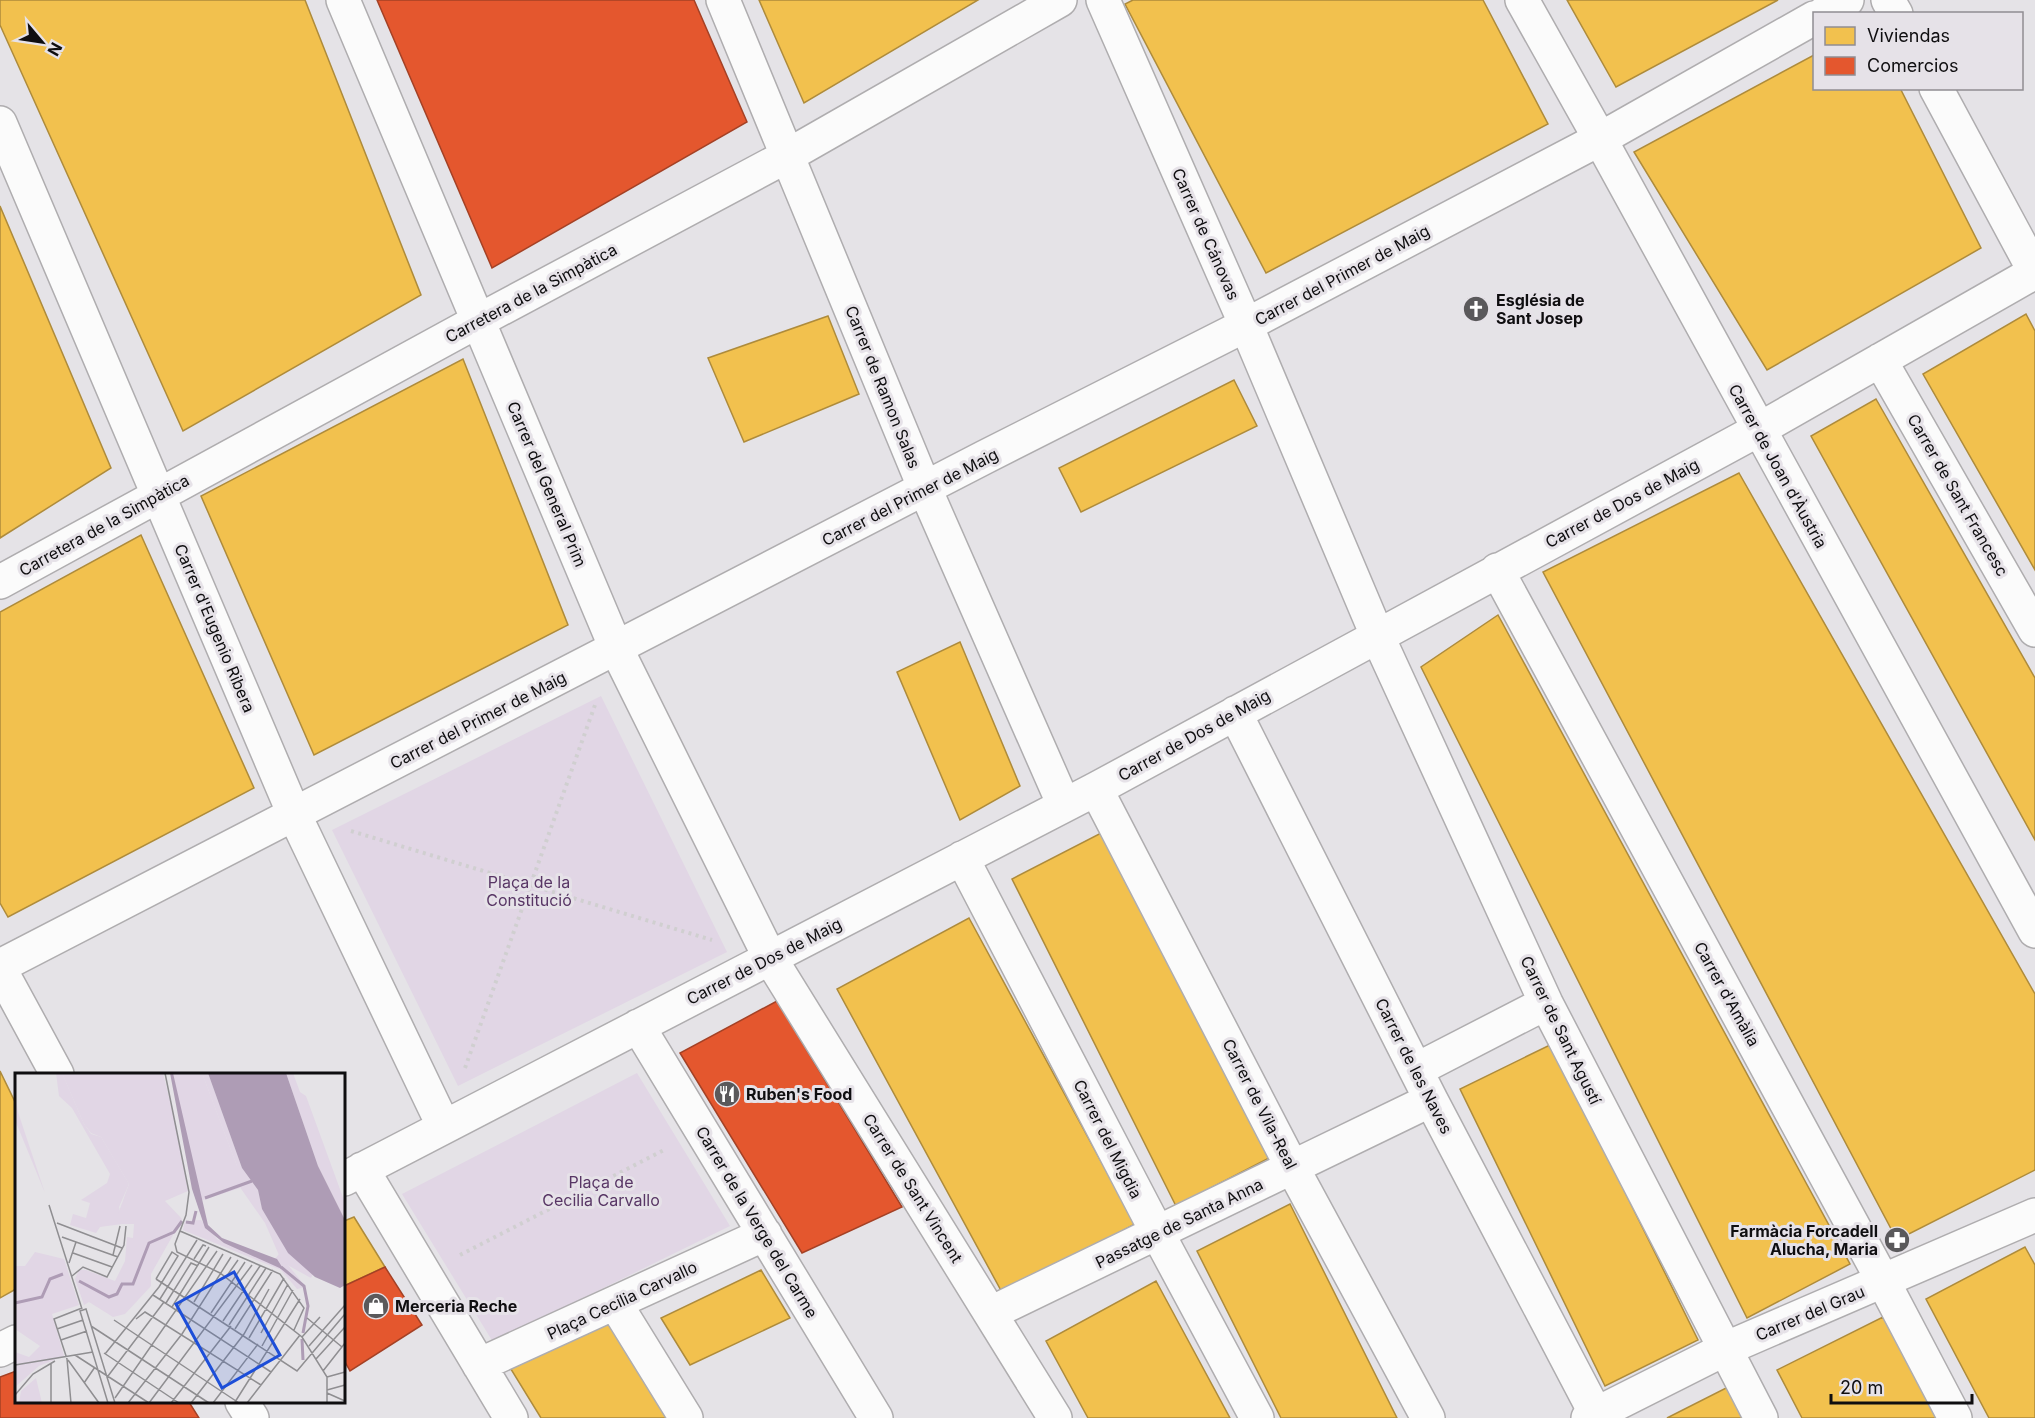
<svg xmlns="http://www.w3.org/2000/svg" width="2035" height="1418" font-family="Inter,sans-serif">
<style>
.green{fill:#e1d6e5}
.homes{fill:#f2c14e;stroke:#ae8b3b;stroke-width:1.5}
.shops{fill:#e4572e;stroke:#a44125;stroke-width:1.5}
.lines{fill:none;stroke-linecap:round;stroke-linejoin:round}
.minor-casing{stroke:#afadaf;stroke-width:36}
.tertiary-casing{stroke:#afadaf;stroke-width:36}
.path{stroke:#d0cfd0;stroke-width:4;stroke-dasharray:3 4.5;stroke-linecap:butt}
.minor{stroke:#fbfbfb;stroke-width:33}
.tertiary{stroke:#fbfbfb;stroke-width:33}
.labels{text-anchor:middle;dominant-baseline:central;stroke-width:6;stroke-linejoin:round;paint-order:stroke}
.street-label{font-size:16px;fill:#0f0e10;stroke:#e6e2e8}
.poi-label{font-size:16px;font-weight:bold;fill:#0f0e10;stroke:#e6e2e8;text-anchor:start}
.park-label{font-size:16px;fill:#583665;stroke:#e6e2e8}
.inset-river{fill:none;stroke:#ae9cb5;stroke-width:3}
.inset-road{fill:none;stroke:#8f8e91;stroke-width:1.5}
.view{fill:#1d4ed8;fill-opacity:0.15;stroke:#1d4ed8;stroke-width:3}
.inset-edge{fill:none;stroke:#0f0e10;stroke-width:3}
</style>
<rect width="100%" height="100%" fill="#e5e3e7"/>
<path class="green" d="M601,696l126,256 -269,134 -126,-256z
M637,1073l93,153 -237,116 -91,-148z"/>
<path class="homes" d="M0,0h305l116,295 -238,136 -183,-406z
M759,0h219l-174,103z
M1133,0h350l65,124 -282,149 -141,-269z
M1567,0h211l-162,87z
M1814,55v33h86l81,160 -214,122 -133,-218z
M0,206l111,262 -111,70z
M2026,314l9,17v239l-112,-196z
M828,316l31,78 -115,48 -36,-84z
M463,359l105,266 -254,130 -113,-259z
M1234,380l23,46 -176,86 -22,-44z
M1876,399l159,279v162l-224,-404z
M1739,473l296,521v176l-138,70 -354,-668z
M141,535l113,253 -246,129 -8,-14v-291z
M1498,615l352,649 -103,54 -326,-651z
M960,642l60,144 -60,34 -63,-148z
M1107,830l164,327 -95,49 -164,-327z
M969,918l166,306 -131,72 -167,-307z
M1552,1044l146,296 -93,46 -145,-297z
M0,1071l16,33v185l-16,9z
M1290,1204l107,214h-116l-84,-167z
M354,1217l31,50 -41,19v-65z
M2025,1247l10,18v153h-46l-63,-119z
M761,1270l29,48 -100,47 -29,-47z
M1156,1281l74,137h-142l-42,-77z
M611,1317l60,101h-130l-32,-52z
M1883,1317l55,101h-136l-25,-48z
M1732,1385l17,33h-82z"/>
<path class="shops" d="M377,0h317l53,122 -255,146z
M777,1001l125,206 -100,46 -122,-200z
M385,1267l37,58 -72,46 -6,-11v-74z
M16,1371v31h173l10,16h-199v-41z"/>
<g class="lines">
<g class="minor-casing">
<path id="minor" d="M343,0l273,648 154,310 285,460
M723,0l202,489 139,316
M1103,0l143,325 131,310 169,368 215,415
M1522,0l78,139 214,-121
M1888,0l8,14
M1823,14l24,-14
M1936,88l99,184
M0,123l294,691 150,313
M1880,360l155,270
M1497,570l386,711 72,137
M0,582l478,-261 309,-165 273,-156
M1235,713l196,387 167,318
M1096,789l196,378 136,251
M962,858l196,376 99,184
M638,1026l238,392
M1416,1070l130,-67
M362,1169l149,249
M344,1179l752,-390 662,-359 277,-158
M615,1303l71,115
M991,1313l440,-213
M0,1350l16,-8
M479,1365l286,-131"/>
</g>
<g class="tertiary-casing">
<path id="tertiary" d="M0,966l985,-509 261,-132 354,-186 435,792
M0,969l57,105
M242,1402l10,16
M1588,1418l137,-69 310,-134"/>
</g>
<path class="path" d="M351,831l361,109
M465,1068l130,-363
M460,1255l204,-105"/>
<use href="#minor" class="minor"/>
<use href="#tertiary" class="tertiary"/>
</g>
<defs>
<g id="church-disc" transform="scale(1.35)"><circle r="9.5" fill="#5a595b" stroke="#e6e2e8"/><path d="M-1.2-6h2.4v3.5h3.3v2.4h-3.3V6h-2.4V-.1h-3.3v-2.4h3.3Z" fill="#fff"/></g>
<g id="restaurant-disc" transform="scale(1.35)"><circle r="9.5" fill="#5a595b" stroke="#e6e2e8"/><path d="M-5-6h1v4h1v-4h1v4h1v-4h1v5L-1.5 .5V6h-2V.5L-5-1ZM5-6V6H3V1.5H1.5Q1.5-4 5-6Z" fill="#fff"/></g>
<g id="pharmacy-disc" transform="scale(1.35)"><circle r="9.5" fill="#5a595b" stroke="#e6e2e8"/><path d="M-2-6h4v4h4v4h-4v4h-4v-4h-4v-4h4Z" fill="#fff"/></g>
<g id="shop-disc" transform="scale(1.35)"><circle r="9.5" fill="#5a595b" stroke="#e6e2e8"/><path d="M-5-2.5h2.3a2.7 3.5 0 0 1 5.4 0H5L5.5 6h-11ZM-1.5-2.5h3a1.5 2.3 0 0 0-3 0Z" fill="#fff"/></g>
</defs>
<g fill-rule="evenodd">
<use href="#church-disc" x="1476" y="309"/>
<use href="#restaurant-disc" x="727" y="1094"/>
<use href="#pharmacy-disc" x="1897" y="1240"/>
<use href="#shop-disc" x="376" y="1306"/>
</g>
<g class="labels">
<g class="street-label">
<text transform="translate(1206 234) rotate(66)">Carrer de Cánovas</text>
<text transform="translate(1342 275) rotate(-28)">Carrer del Primer de Maig</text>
<text transform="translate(531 293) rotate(-28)">Carretera de la Simpàtica</text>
<text transform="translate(883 387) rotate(68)">Carrer de Ramon Salas</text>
<text transform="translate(1778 466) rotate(61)">Carrer de Joan d'Àustria</text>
<text transform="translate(547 484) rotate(67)">Carrer del General Prim</text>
<text transform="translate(1958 495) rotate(60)">Carrer de Sant Francesc</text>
<text transform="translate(910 497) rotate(-27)">Carrer del Primer de Maig</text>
<text transform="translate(1622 503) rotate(-28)">Carrer de Dos de Maig</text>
<text transform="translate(104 525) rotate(-29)">Carretera de la Simpàtica</text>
<text transform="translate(215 628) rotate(67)">Carrer d'Eugenio Ribera</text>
<text transform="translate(478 720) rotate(-27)">Carrer del Primer de Maig</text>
<text transform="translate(1194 735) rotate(-29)">Carrer de Dos de Maig</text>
<text transform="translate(764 961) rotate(-27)">Carrer de Dos de Maig</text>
<text transform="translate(1727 994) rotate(61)">Carrer d'Amàlia</text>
<text transform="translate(1561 1030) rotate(64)">Carrer de Sant Agustí</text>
<text transform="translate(1414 1066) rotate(63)">Carrer de les Naves</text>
<text transform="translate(1260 1104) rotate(63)">Carrer de Vila-Real</text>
<text transform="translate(1108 1139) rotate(63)">Carrer del Migdia</text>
<text transform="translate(913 1188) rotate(58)">Carrer de Sant Vincent</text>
<text transform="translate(757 1222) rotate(59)">Carrer de la Verge del Carme</text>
<text transform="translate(1179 1223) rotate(-26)">Passatge de Santa Anna</text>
<text transform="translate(622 1300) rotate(-25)">Plaça Cecília Carvallo</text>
<text transform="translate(1810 1313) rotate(-23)">Carrer del Grau</text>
</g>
<g class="poi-label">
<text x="1496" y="300">Església de<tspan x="1496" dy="18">Sant Josep</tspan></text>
<text x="746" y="1094">Ruben's Food</text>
<text x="1878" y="1231" text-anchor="end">Farmàcia Forcadell<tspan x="1878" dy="18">Alucha, Maria</tspan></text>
<text x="395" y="1306">Merceria Reche</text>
</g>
<g class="park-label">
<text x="529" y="882">Plaça de la<tspan x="529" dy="18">Constitució</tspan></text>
<text x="601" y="1182">Plaça de<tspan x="601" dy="18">Cecilia Carvallo</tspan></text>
</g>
</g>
<g transform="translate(15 1073)">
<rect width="330" height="330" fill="#e5e3e7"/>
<path d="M41,0h6l22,51 7,10 10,3 28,47 -10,23 3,17 -22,3 -4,6 -26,-8 3,-11 13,4 4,-15 -9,-3 26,-17 3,-9 -38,-66 -13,-12zM0,20l3,19 27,81 -30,-73zM186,147l16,19 67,30 -9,-10 4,-5 27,33 -9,2 -16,-19 -98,-40 2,-9zM20,179l29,7 15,46 -27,9 12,42 -25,10 -24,21v-35l14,5 11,-11 -25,-17v-63h10zM21,305l6,25h-23l2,-12z" fill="#e1d6e5"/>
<path d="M187,0h6l34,95 16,22 4,19 26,43 25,22 -2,4 -29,-16 -17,-39 -28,-40v-17zM271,0h7l7,19 6,4 39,107v17l-27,-54z" fill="#e1d6e5"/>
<path d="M47,0h101l13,52 12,66 -23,10 17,18 -31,55v12l-26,28 -12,3 -24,-15 -5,3 -9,-26 4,-9h7l29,11 10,-20 2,-24 6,1 1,-14h-12l-4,-10 11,-30 -28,-47 -10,-4 -7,-9zM158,0h29l35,93 3,22 -40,13z" fill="#e1d6e5"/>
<path d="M155,0h3l35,152 14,13 55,21 7,11 -60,-27 -19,-15 -13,-39zM193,0h78l32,93 27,54v65l-5,3 -25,-11 -27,-24 -26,-44 -4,-19 -16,-22z" fill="#ae9cb5"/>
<path class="inset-river" d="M190,125l47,-17M171,149l7,1 3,-12M266,194l23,19 4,20 -5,27M64,208l30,16 8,-3 5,-10h11l16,-41 25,-11 8,-11M0,230l27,-6 8,-18 13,-5M287,266l1,21"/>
<path class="inset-road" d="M150,0l24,119 -3,23 -11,29 2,8 43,21 82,64 25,40v26M34,132l33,104M42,150l65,25M165,158l100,43 24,34 -10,22M47,164l56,20M58,180l39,14M98,182l7,-29M179,186l9,-14 3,1M54,190l7,-21M57,203l11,-9 24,10 17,-32 2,-19M211,204l12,-17M141,206l141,92 48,-57M138,222l118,77M145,226l37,-59M179,229l29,-48M151,230l25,-40 7,3M157,234l37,-60M196,240l34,-51M292,245l35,29M121,246l9,-7 116,73M99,247l125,83M208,248l37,-55M214,252l37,-57M76,253l118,77M42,256l26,-9M220,256l38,-59M246,260l27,-49M287,264l18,-20M234,265l35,-60M46,267l26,-9M247,273l31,-56M294,273l36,-41M89,280l75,50M90,281l54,-67 19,-31 -6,-4 -16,27M60,282l74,48M301,286l29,-32M53,287l31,43M36,290v40M0,292l78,-13M308,298l22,-28M93,303l56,-74M312,304l18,-5M69,310l11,-16M312,317l18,-5M312,320l18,8M0,322l18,-21 22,-13M100,325l102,-147M220,329l65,-103M56,330l-4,-44 -13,-40 28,-11M93,330l-28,-92 6,-2 29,94M113,330l54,-69 49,-77M134,330l103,-138M156,330l60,-77M176,330l53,-69 25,-45M198,330l45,-59M232,330l53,-68"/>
<path class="view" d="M219,199l46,83 -58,33 -46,-84z"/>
<rect width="330" height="330" class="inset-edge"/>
</g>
<rect x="1813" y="12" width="210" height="78" fill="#e6e2e8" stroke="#908d92" stroke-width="1.5"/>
<rect x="1825" y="27" width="30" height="18" fill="#f2c14e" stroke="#908d92" stroke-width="1.5"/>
<text x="1867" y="42" font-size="18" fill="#0f0e10">Viviendas</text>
<rect x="1825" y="57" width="30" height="18" fill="#e4572e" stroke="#908d92" stroke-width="1.5"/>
<text x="1867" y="72" font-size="18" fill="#0f0e10">Comercios</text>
<g transform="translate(42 42) rotate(119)" stroke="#e6e2e8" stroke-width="4.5" paint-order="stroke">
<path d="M0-4.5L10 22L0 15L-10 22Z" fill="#0f0e10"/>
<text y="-9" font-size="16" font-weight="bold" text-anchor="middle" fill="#0f0e10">N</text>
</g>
<path d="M1831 1394v9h141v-9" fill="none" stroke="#0f0e10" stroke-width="3"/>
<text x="1840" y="1394" font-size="18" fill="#0f0e10" stroke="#e6e2e8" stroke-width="4.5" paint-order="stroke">20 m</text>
</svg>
